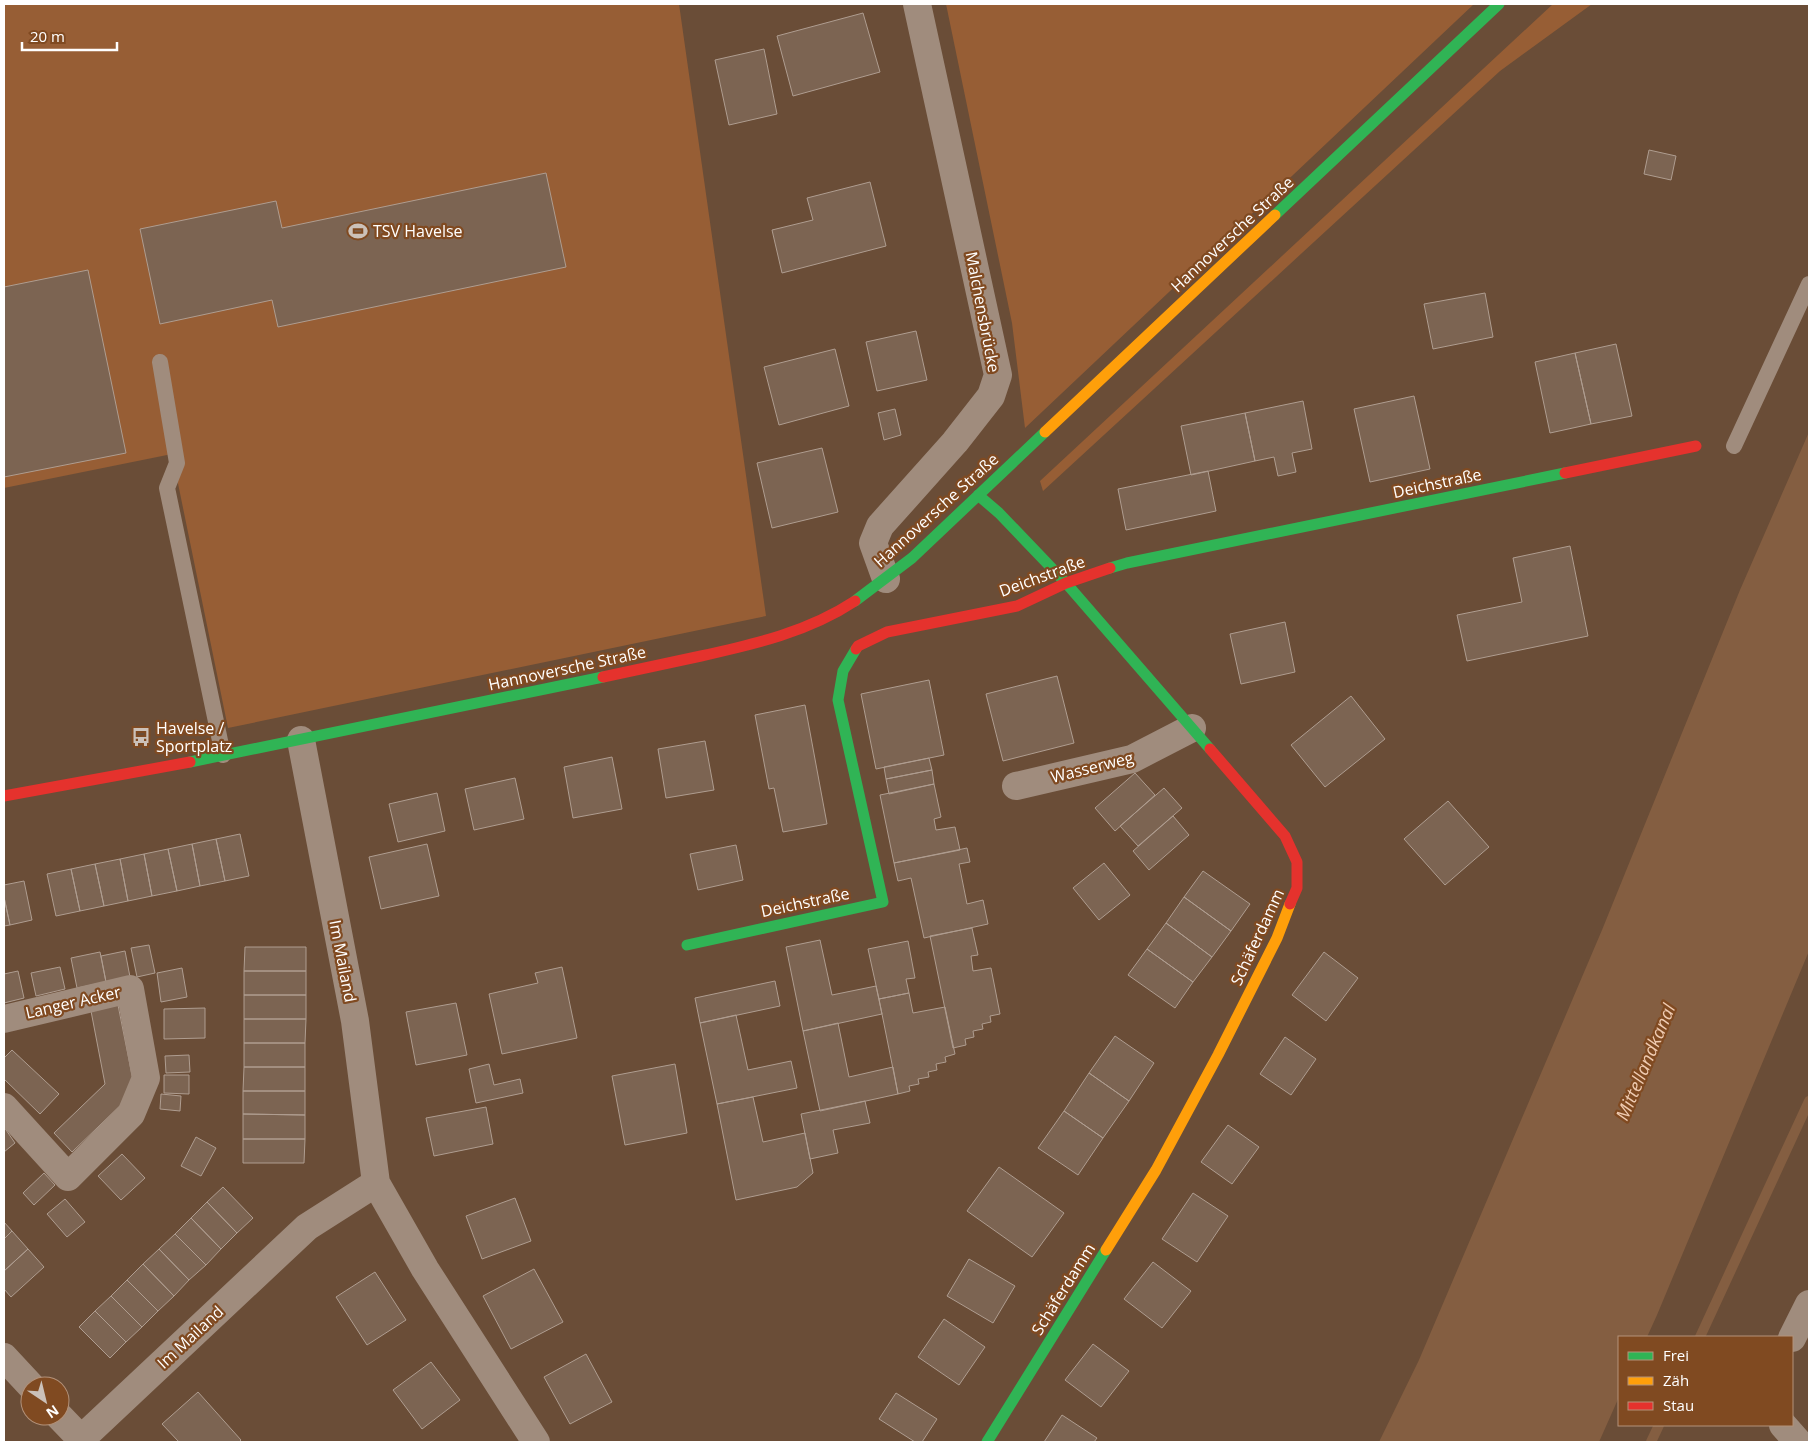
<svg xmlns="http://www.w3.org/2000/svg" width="1813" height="1446" font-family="'Open Sans',sans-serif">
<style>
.green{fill:#975e35}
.water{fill:#845e41}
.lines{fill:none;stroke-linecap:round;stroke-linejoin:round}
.stream{stroke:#845e41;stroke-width:10}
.building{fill:#7c6452;stroke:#af9d90}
.lane{stroke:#a08c7d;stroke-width:16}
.street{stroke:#a08c7d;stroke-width:28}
.fast{stroke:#30b455;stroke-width:11}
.slow{stroke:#ff9f0a;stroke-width:11}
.jam{stroke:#e5322d;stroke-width:11}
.labels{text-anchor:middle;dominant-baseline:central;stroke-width:4.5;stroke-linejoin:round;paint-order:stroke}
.poi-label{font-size:16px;fill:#fff;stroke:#804a21;text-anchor:start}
.street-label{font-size:16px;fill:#fff;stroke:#804a21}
.water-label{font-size:18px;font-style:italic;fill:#efcbb2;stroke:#804a21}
</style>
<rect width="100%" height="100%" fill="#6a4d37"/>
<path class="green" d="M4,4h675l87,612 -538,112 -56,-274 -168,34z
M946,4h528l-449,424 -13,-105z
M1553,4h39l-92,67 -457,420 -3,-10z"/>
<path class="water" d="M1809,432v519l-152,364 -10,22h-28v60l-20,45h-220l40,-82 183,-430 138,-340z"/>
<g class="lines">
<path class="stream" d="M1700,1337l109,-236
M1651,1442l8,-17"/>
</g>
<path class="building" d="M863,13l17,59 -87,24 -16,-60z
M764,49l13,65 -48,11 -14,-65z
M1649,150l27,6 -5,24 -27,-6z
M546,173l20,94 -288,60 -6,-27 -112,24 -20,-95 136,-28 6,27z
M870,182l16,64 -104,27 -10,-43 41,-10 -6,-22z
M88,270l38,183 -122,24v-190z
M1485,293l8,44 -60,12 -9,-45z
M916,331l11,49 -50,11 -11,-49z
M1616,344l16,72 -41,8 -16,-71z
M835,349l14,57 -70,19 -15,-58z
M1575,353l16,71 -41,9 -15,-71z
M1414,396l16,73 -60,13 -16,-73z
M1303,401l9,48 -20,4 4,19 -18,4 -4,-19 -19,4 -10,-48z
M895,409l6,26 -17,5 -6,-27z
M1245,413l10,48 -64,14 -10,-49z
M822,448l16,64 -66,16 -15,-65z
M1208,471l8,40 -90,19 -8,-41z
M1570,546l18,90 -121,25 -10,-46 65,-13 -9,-44z
M1285,622l10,50 -54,12 -11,-50z
M1057,676l17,67 -71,18 -17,-67z
M929,680l15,75 -68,14 -15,-75z
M1351,696l34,43 -60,48 -34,-42z
M805,705l22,119 -44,8 -9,-44 -5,1 -14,-74z
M705,741l9,49 -48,8 -8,-49z
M612,757l10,52 -49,9 -9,-51z
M929,758l3,12 -46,9 -2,-12z
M932,770l2,14 -45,10 -3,-15z
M1135,773l20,22 -40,36 -20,-23z
M515,778l9,41 -50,11 -9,-41z
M934,784l7,33 -7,2 2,11 19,-3 5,23 -66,13 -14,-68z
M1164,788l18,20 -44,38 -18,-20z
M437,793l8,38 -47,11 -9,-38z
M1448,801l41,46 -44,38 -41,-46z
M1173,816l16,19 -40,35 -16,-19z
M240,834l9,42 -24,5 -9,-42z
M216,839l9,42 -25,5 -8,-42z
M192,844l8,42 -23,5 -9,-42z
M427,844l12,52 -58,13 -12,-52z
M736,845l7,35 -45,10 -8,-36z
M967,848l3,14 -11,2 8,40 16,-4 5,24 -64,14 -13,-60 -13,3 -4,-18z
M168,849l9,42 -25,5 -8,-42z
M144,854l8,42 -24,5 -8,-42z
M120,859l8,42 -24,5 -9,-42z
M1104,863l26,32 -31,25 -26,-32z
M95,864l9,42 -24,5 -9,-42z
M71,869l9,42 -24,5 -9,-42z
M1203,871l47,33 -19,27 -47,-34z
M24,881l8,39 -22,5 -6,-28v-12z
M4,897l6,28 -6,1z
M1184,897l47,34 -19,26 -46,-34z
M1166,923l46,34 -19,25 -46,-33z
M972,928l6,27 -7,1 2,15 18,-3 9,46 -10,2 1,6 -9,2 1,5 -10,2 1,6 -9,2 1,6 -13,3 -23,-112z
M820,940l12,55 44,-9 6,28 -79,17 -17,-84z
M908,941l7,37 -9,1 3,14 -30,6 -11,-50z
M149,945l6,28 -18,4 -6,-29z
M245,947h61v24h-62z
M1147,949l46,33 -18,26 -47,-33z
M125,951l5,26 -24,5 -5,-26z
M100,952l6,30 -29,6 -6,-30z
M1324,952l34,26 -32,43 -34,-26z
M60,967l5,22 -29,7 -5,-23z
M562,967l15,71 -75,16 -13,-60 49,-11 -3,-10z
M182,968l5,29 -26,5 -4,-29z
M18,971l6,27 -20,5v-29z
M244,971h62v24h-62z
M775,981l5,25 -80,17 -5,-25z
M909,993l4,20 32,-6 10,47 -10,3 1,5 -10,2 1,6 -9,2 1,5 -11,2 1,5 -10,2 1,5 -12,3 -19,-95z
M244,995h62v24h-62z
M456,1003l11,52 -51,10 -10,-53z
M118,1005l15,75 -9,22 -52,50 -18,-19 51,-49 -14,-73z
M205,1008v30l-41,1v-30z
M736,1015l12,55 43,-9 6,27 -80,16 -17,-81z
M244,1019h62l-1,24h-61z
M838,1023l11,54 44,-10 5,27 -78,17 -17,-80z
M1115,1036l39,27 -25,38 -40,-28z
M1285,1037l31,22 -25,36 -31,-21z
M244,1043h61v24h-61z
M12,1050l47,44 -19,20 -36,-35v-21z
M189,1055l1,17 -24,1 -1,-17z
M489,1064l5,21 26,-6 3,14 -47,10 -7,-34z
M675,1064l12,69 -62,12 -13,-69z
M244,1067h61v24h-62z
M1089,1073l40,28 -26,37 -39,-27z
M164,1075h25v19l-25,-1z
M243,1091h62v24l-62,-1z
M161,1094l20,2 -1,15 -20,-2z
M753,1097l10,45 42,-9 8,40 -16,14 -61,13 -19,-96z
M865,1101l5,22 -37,7 5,23 -28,6 -9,-45z
M486,1107l7,37 -59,12 -8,-38z
M1064,1111l39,27 -25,37 -40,-27z
M243,1114l62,1v24h-62z
M1228,1125l31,22 -27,37 -31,-22z
M4,1127l11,16 -11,9z
M196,1137l20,11 -15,28 -20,-10z
M243,1139h62l-1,24h-61z
M122,1154l23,24 -24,22 -23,-24z
M999,1167l65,46 -32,44 -65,-46z
M44,1173l11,12 -21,20 -11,-12z
M223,1187l30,31 -16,15 -30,-31z
M1193,1193l35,23 -31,46 -35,-23z
M515,1198l16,43 -49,18 -16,-43z
M65,1199l20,23 -18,15 -20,-23z
M207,1202l30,31 -16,16 -30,-31z
M191,1218l30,31 -15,16 -31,-31z
M4,1222l8,9 -8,8z
M12,1231l16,18 -24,22v-32z
M175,1234l31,31 -17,15 -30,-31z
M28,1249l16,18 -33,30 -7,-8v-18z
M159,1249l30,31 -15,16 -31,-32z
M969,1259l46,27 -22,37 -46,-27z
M1153,1262l38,29 -29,37 -38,-29z
M143,1264l31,32 -16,15 -31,-31z
M534,1269l29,53 -52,27 -28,-53z
M375,1272l31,48 -39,25 -31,-48z
M127,1280l31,31 -16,16 -31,-31z
M111,1296l31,31 -16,15 -31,-31z
M95,1311l31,31 -16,16 -31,-31z
M944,1319l41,28 -26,38 -41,-28z
M1093,1344l36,27 -28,36 -36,-27z
M586,1354l26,48 -42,22 -26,-47z
M431,1362l29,38 -38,29 -29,-39z
M198,1392l43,48 -2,2h-60l-17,-18z
M896,1393l41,26 -15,23h-7l-36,-23z
M1062,1415l35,23 -3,4h-50z"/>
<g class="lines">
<path class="lane" d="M160,362l17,101 -10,25 56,267
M1734,446l75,-162"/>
<path class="street" d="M886,579l-13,-36 7,-17 75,-84 36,-46 7,-21 -81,-371
M1016,786l116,-27 60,-31
M4,1019l126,-30 16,89 -15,36 -63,63 -64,-70
M376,1183l49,86 111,173
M1792,1338l17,-34
M4,1357l27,29
M59,1416l25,26
M1783,1425l15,17
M78,1442l229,-215 69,-44 -21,-162 -54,-281"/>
<path class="fast" d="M1275,215l224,-211
M978,495l21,18 67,70 144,166
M1110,568l17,-5 438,-90
M855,601l57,-43 133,-126
M190,762l413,-85
M687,945l196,-43 -45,-202 5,-29 13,-22
M987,1442l119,-192"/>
<path class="slow" d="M1045,432l230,-217
M1106,1250l50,-80 62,-115 59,-117 13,-34"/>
<path class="jam" d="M1565,473l131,-27
M856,649l2,-3 29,-14 130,-26 49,-23 44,-15
M603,677c32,-7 65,-14 98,-21 54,-12 107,-24 154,-55
M1210,749l75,87 12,26v26l-7,16
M4,796l186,-34"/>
</g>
<defs>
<g id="stadium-bare" transform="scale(1.5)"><path d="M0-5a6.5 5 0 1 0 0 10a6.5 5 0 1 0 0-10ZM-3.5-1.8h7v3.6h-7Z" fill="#cbc1b9" stroke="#804a21" stroke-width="2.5" paint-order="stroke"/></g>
<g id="bus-bare" transform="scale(1.5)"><path d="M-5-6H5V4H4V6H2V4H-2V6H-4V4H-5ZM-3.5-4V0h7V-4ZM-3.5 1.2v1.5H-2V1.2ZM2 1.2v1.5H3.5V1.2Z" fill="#cbc1b9" stroke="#804a21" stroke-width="2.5" paint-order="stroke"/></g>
</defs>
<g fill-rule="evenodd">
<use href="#stadium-bare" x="358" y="231"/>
<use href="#bus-bare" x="141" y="737"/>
</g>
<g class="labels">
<g class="poi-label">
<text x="373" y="231">TSV Havelse</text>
<text x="156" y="728">Havelse /<tspan x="156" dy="18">Sportplatz</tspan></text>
</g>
<g class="street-label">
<text transform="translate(1232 234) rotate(-43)">Hannoversche Straße</text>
<text transform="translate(983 312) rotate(79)">Malchensbrücke</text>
<text transform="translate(1437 483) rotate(-12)">Deichstraße</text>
<text transform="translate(936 510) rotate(-42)">Hannoversche Straße</text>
<text transform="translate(1042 576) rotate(-20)">Deichstraße</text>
<text transform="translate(567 668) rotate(-12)">Hannoversche Straße</text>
<text transform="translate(1092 767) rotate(-14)">Wasserweg</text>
<text transform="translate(805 902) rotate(-12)">Deichstraße</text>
<text transform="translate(1257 937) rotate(-65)">Schäferdamm</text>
<text transform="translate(343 961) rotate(79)">Im Mailand</text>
<text transform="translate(73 1002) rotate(-13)">Langer Acker</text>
<text transform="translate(1063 1289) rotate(-58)">Schäferdamm</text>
<text transform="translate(190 1337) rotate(-43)">Im Mailand</text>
</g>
<g class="water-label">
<text transform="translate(1645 1062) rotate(-67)">Mittellandkanal</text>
</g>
</g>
<rect width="1813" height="1446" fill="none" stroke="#ffffff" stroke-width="10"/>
<rect x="1618" y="1336" width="175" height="90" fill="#804a21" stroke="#b3927a"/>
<rect x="1628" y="1352" width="25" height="8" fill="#30b455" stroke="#b3927a"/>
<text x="1663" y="1361" font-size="15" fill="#ffffff">Frei</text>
<rect x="1628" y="1377" width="25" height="8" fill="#ff9f0a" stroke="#b3927a"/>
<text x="1663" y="1386" font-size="15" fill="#ffffff">Zäh</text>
<rect x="1628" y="1402" width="25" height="8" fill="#e5322d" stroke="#b3927a"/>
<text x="1663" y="1411" font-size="15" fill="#ffffff">Stau</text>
<g transform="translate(45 1401) rotate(145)"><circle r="24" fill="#804a21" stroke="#b3927a"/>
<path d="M0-4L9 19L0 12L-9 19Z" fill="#cbc1b9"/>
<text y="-8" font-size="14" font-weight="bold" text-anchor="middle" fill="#ffffff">N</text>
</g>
<path d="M22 42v8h95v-8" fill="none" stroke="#ffffff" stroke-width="2.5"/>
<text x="30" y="42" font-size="15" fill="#ffffff" stroke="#804a21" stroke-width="4" paint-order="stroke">20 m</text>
</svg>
